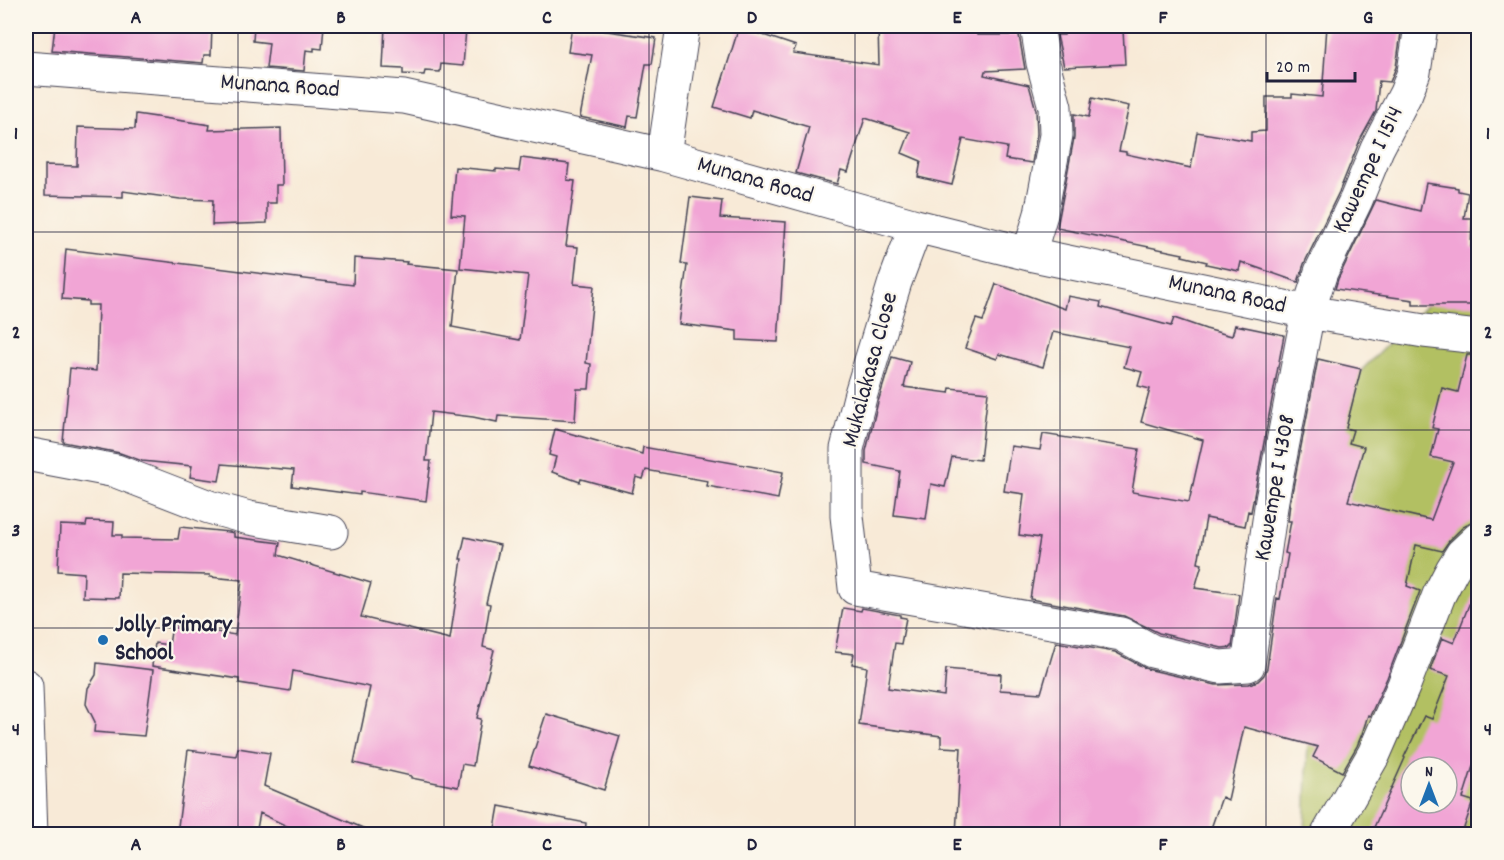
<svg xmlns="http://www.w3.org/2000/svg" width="1504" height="860" font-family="Dekko,sans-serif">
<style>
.green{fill:#b2c062;stroke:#6a714e;stroke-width:1.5;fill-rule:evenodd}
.building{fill:#f1a5d5;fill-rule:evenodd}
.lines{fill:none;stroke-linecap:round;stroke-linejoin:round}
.minor-casing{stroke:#424052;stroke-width:35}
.minor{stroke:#fff;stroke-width:33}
.grid{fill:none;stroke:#22223b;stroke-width:1.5;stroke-opacity:0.55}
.poi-dot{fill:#1f6fb2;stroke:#fbf7ec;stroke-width:2}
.labels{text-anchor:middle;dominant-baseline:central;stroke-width:4.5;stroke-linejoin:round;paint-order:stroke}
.street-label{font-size:24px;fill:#22223b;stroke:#fbf7ec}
.poi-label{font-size:24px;font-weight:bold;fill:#22223b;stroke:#fbf7ec;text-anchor:start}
.neatline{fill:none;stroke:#22223b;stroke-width:2}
.grid-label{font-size:20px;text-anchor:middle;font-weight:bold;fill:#22223b}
</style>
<rect width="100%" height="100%" fill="#fbf7ec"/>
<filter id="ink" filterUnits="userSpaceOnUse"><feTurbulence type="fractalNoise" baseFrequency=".0167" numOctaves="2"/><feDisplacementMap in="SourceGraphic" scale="12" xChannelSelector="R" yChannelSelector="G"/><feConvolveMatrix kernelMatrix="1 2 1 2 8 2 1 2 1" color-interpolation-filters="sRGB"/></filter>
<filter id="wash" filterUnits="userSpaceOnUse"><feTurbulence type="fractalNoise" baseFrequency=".008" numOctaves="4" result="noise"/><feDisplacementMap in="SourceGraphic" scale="24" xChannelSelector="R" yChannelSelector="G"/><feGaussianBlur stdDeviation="1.35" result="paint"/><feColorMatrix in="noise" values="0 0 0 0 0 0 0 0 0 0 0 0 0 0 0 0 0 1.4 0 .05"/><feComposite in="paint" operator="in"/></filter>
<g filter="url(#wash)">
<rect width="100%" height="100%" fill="#f8ead7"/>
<path class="green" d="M1477,254h1v580h-173l13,-420zM1411,767h36v36h-36z"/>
<g id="blocks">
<path class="building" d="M55,26h157l-1,29h-7l-1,8 -151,-12z
M254,26h70l-2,23 -8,-1v3l-8,-1 -2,21 -38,-3 3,-25 -16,-2z
M385,26l81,3 -3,37 -22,-2 -1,8 -15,-1 -1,4 -21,-1v-5l-20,-1z
M572,26l84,12 -4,26h-6l-9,53 -8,-1 -2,11 -47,-10 12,-62 -24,-3z
M878,26h99v9h42l6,34 -40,2 -1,4 45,10 7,25 1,24 -5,29 -27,-4 2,-12 -44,-8 -11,46 -34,-8 3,-16 -19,-8 8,-21 -45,-14 -17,54 -7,-2 -4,14 -41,-11 13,-46 -57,-17 -2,8 -36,-11 25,-80 57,19 -3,7 86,12z
M1064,26h57v4h2l2,34 -61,3 -7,-32h7z
M1327,26h75l-6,41 -6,15 -11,-1 -3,30 -16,29 -21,52 -35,72 -6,18 -57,-20 -2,9 -33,-7 1,-2 -25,-6 1,-2 -126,-26 17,-90v-24l15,3 3,-19 37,8 -10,45 7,1v2l65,14 6,-36 54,9v-9l15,-1v-34h26v-3l30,3z
M136,114l74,11 -1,5 72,-2 1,57h-6v18h-9v20l-55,2 1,-25 -33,-1 -57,-8v6l-78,-2v-30l32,1 1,-39 57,2z
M521,158l48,6 -2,16 8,1 -9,65 12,1 -4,37 20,2 -8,77 5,1 -2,25h-12l-2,32 -77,-5 -1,6 -24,-5 -42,-5 -5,49h5l-5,40 -66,-9v3l-68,-9 2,-16 -72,-6 -3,17 -29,-4 2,-11 -50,-5 -22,-8 -57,-11 7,-74 26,3 2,-66h-10v-4l-26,-2 4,-50 287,36 1,-27 53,4 -1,2 52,5 -6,58 68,13 8,-65 -68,-7 5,-52 -14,-1 4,-48 41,4v-2l23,2z
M1426,183l32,5v3l10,2 -4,25h8l-1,29h8l-2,28h2v30h-66v-5l-78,-11 3,-10 38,-79 44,11z
M690,197l32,4 -2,17 66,4 -8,120 -41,-2v-9l-58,-7 8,-59 -6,-1z
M996,284l69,25 3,-13 33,6 -1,5 71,19 3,-8 32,11 26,7 3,-11 49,10 -33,177 -3,-1 -3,15 -39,-8 -8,45 4,1 -7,24 44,6 -7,53 -10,1 -63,-15 -35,-17 -94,-17 10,-61 -21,-3 5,-41 -20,-3 7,-45 29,4 3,-16 96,15 -7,43 57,10 14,-62 -62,-18 9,-33 -12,-3 4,-14 -18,-5 6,-20 -77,-15 -10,35 -44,-13 -2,5 -32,-11 11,-29 7,2z
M1467,355h12v166h-6l-8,4 -16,16 -7,10 -26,-6 -9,41 13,5 -33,87 -17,38 -2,-1 -6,19 -5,12 -15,26 -29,-15 5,-10 -74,-20 -16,73 -6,-3 -13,37h-253l5,-86 -20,-1v-11l-82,-11 8,-58 -15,-3 2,-10 -19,-2 8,-44 18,3 1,-3 38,7v2l6,1 -5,26 -6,-1 -7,45 56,8 2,-27 55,5 -1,16 41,3 15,-51 59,10 32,17 69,16 33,-1 9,-3 6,-6 3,-7 10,-70 3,1 8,-45 -3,-1 6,-32h-3l2,-18 28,-144 43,10 -15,59 7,2 -4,13 15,4 -16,54 83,19 22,-58 -22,-5 7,-28 -6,-1 10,-40 16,4z
M892,357l18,5 -6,25 45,6 1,-5 38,4 -8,68 -28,-3 -7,30 -14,-3 -5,35 -32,-4 6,-44 -34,-7v-13l12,-49z
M555,429l87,25 1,-7 140,25 -5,27 -71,-13 1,-5 -62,-11 -3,9 -7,-2 -4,16 -51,-14 -1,3 -28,-10 4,-15 -7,-2z
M87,521l27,1 -1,13h9v3l56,1 2,-12 49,5 5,1v4l46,6 -2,12 93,28 -10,34 89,22 12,-80h-2l5,-22 35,8 -14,58 4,1 -7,43 11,3 -17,68 4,1 -8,47 -11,-2 -4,23 -47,-9v-2l-57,-13 16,-76 -77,-16 -3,20 -51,-8v-4l-87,-13 3,-23 14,2 3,-20 63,10 7,-55 -32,-3v-2l-90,-2 -1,25 -36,-1 1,-24 -26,-2 2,-46 26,1z
M1477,584l2,1v162l-16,51 10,3 -11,33h-91l34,-76 -1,-1 20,-41 8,3 17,-43 -19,-6 12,-32 12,5zM1411,767h36v36h-36z
M97,663l56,7 -9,66 -50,-4 1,-10 -9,-18 2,-16 8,-13z
M546,714l74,22 -16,54 -75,-24z
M238,748l32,5 -6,33 113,48h-74l-43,-21 -4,21h-79l11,-84 48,6z
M499,806l87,17 -1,11h-91z"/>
</g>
</g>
<g filter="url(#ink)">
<use href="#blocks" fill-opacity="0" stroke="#424052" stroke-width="1.5"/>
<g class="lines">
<g class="minor-casing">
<path id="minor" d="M26,68l378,29 260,58 252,71 113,28 279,58 116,19 54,6
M664,155l19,-129
M916,226l-21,56 -35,115 -13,52v67l8,72 266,46 31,17 68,16 28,-2 24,-165 36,-188 13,-40 35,-72 21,-51 29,-56 8,-21 7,-46
M1029,254l12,-40 15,-79 -1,-28 -12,-44 -6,-37
M26,454l90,17 93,36 40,11 82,14
M26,686l5,148
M1328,834l46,-80 30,-69 35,-90 13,-25 10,-16 16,-15"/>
</g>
<use href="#minor" class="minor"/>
</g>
</g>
<path class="grid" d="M238,26v808M444,26v808M649,26v808M855,26v808M1060,26v808M1266,26v808M26,232h1452M26,430h1452M26,628h1452"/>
<circle class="poi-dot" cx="103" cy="640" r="6"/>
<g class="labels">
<g class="street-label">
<text transform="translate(280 87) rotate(4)">Munana Road</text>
<text transform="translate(1369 170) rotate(-65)">Kawempe I 1514</text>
<text transform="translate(755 181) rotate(16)">Munana Road</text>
<text transform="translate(1227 295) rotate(12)">Munana Road</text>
<text transform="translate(871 370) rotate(-75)">Mukalakasa Close</text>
<text transform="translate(1276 488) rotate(-80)">Kawempe I 4308</text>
</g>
<g class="poi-label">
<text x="115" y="626">Jolly Primary<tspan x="115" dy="28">School</tspan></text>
</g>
</g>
<rect width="1504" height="860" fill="none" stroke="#fbf7ec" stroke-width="66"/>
<g transform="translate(1429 785)"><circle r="28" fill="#fbf7ec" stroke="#a4a2a5" stroke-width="1.5"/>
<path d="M0-4.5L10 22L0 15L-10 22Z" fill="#1f6fb2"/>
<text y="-9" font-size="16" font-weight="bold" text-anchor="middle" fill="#22223b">N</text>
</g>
<path d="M1267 72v9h88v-9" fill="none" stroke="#22223b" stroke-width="3"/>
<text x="1276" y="72" font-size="18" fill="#22223b" stroke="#fbf7ec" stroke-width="4.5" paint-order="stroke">20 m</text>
<rect x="33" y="33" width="1438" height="794" class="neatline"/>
<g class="grid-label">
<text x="136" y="23">A</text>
<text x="341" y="23">B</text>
<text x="547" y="23">C</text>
<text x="752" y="23">D</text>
<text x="957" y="23">E</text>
<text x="1163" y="23">F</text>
<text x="1368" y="23">G</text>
<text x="16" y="139">1</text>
<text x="1488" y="139">1</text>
<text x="16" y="338">2</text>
<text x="1488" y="338">2</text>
<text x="16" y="536">3</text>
<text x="1488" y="536">3</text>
<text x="16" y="735">4</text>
<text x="1488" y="735">4</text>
<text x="136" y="850">A</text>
<text x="341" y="850">B</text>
<text x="547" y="850">C</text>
<text x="752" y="850">D</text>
<text x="957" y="850">E</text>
<text x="1163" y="850">F</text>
<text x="1368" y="850">G</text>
</g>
</svg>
